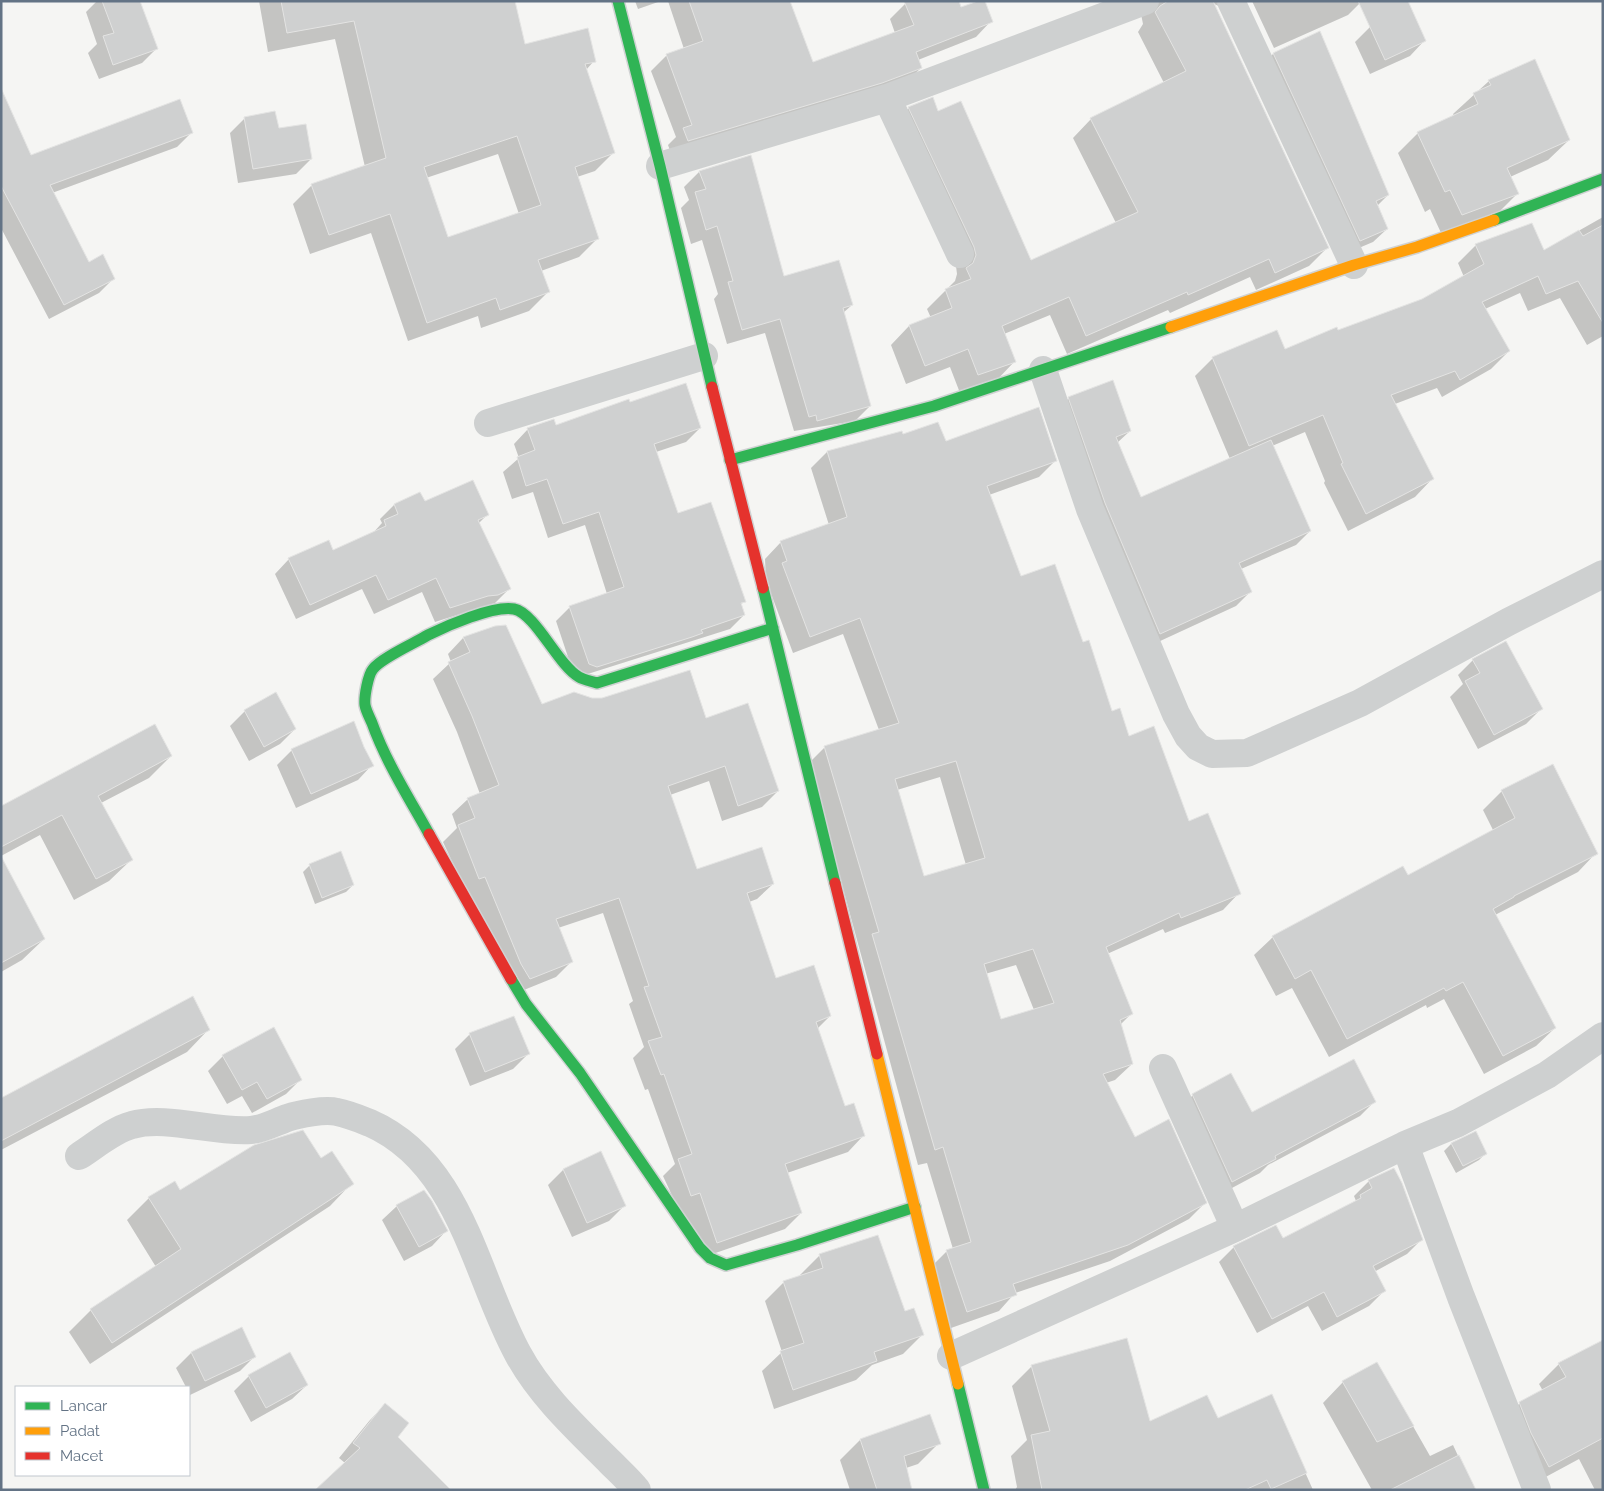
<svg xmlns="http://www.w3.org/2000/svg" width="1604" height="1491" font-family="Raleway,sans-serif">
<style>
.shadow{fill:#0003;fill-rule:evenodd}
.building{fill:#cfd0d0;stroke:#e4e4e3;fill-rule:evenodd}
.lines{fill:none;stroke-linecap:round;stroke-linejoin:round}
.fast-casing{stroke:#d0d2d3;stroke-width:14}
.slow-casing{stroke:#d0d2d3;stroke-width:14}
.jam-casing{stroke:#d0d2d3;stroke-width:14}
.street{stroke:#ced0d0;stroke-width:28}
.fast{stroke:#30b455;stroke-width:11}
.slow{stroke:#ff9f0a;stroke-width:11}
.jam{stroke:#e5322d;stroke-width:11}
</style>
<rect width="100%" height="100%" fill="#f5f5f3"/>
<path class="shadow" d="M97,1h42l18,47 -15,15 -43,16 -11,-26 9,-9 -11,-32z
M259,1h255l10,44 70,16 -8,9 28,82 -19,19 -18,6 21,61 -19,19 -38,14 7,21 -19,19 -48,17 -3,-12 -70,25 -37,-108 -61,21 -17,-50 19,-19 53,-18 -30,-128 -67,13zM498,154l21,60 -72,25 -21,-61z
M635,1h26l-23,8z
M668,1h121l23,63 83,-31 -5,-14 16,-16 54,6 31,12 -15,16 -58,23 3,8 -16,15 -233,73 -4,-11 8,-8 -25,-66 16,-16 17,-6z
M1131,1h106l-14,7 -11,-5 115,245 -18,18 -53,24 -6,-13 -80,36 -2,-3 -101,44 -17,-39 -46,19 10,28 -18,19 -36,12 -10,-26 -44,17 -15,-39 18,-19 22,-8 -4,-9 28,-28 2,-7 -1,-8 -66,-140 19,-18 29,5 92,148 86,-38 -43,-85 18,-19 73,-36 -26,-51 5,-8 -2,-10z
M1252,1h110l-14,14 -74,33z
M1410,9l14,32 -14,15 -40,18 -15,-32 15,-15z
M1319,33l69,162 -11,11 10,23 -14,13 -26,11 -87,-186 13,-13z
M1489,81l80,59 -21,20 -38,17 7,17 -20,20 -55,21 -12,-26 -5,3 -27,-59 20,-20 36,-17 -1,-2z
M1,91l29,65 161,-23 -14,14 -125,46 37,70 25,15 -15,15 -50,26 -48,-91z
M245,118l33,12 33,29 -15,15 -58,9 -8,-50z
M699,172l84,106 69,27 -9,8 27,93 -15,15 -61,10 -29,-98 -38,11 -13,-45 4,-5 -16,-54 -11,4 -10,-36 8,-8 -5,-13z
M1603,217v119l-16,9 -27,-47 -32,13 -8,-18 -35,16 24,42 -18,18 -49,28 -5,-9 -42,16 37,75 -17,18 -67,34 -24,-48 1,-2 -20,-49 -33,14 38,85 -14,14 -55,24 9,23 -14,14 -91,42 -90,-236 14,-14 61,33 -13,12 23,56 90,-40 -35,-83 18,-18 63,-26 8,19 54,-19 85,-32 41,-23 -6,-14 18,-18 67,6z
M629,404l71,24 -14,14 -30,10 21,62 67,87 -3,4 3,10 -14,14 -155,49 -19,-57 14,-14 37,-13 -22,-69 -37,13 -15,-46 -21,7 -9,-27 16,-14 -5,-14 14,-15 27,-3z
M903,435l153,25 -17,17 -50,18 31,83 63,65 28,70 128,180 -16,17 -58,23 -2,-4 -56,25 24,60 -11,11 12,39 -17,16 -9,3 28,56 71,64 -16,16 -79,42 -95,32 -16,18 -48,17 -21,-60 17,-17 6,-2 -26,-86 -9,2 -109,-402 16,-16 54,-17 -36,-96 -50,19 -27,-73 -1,-21 16,-17 48,-17 -18,-57 16,-16zM940,777l26,88 -42,13 -27,-88zM1016,965l18,45 -34,11 -15,-47z
M424,503l63,12 -8,8 30,66 -14,14 -60,19 -13,-30 -48,22 -12,-25 -66,30 -21,-45 14,-15 44,-7 39,-18 10,-11 -2,-4 14,-14z
M463,638l79,67 50,-6 113,21 73,71 -16,16 -40,14 -13,-40 -39,14 26,76 77,13 -16,15 -8,3 26,78 55,36 -13,13 27,79 19,28 -15,16 -61,21 14,40 -16,16 -84,29 -38,-82 12,-12 -27,-75 -3,1 -12,-32 11,-11 -15,-43 4,-3 -30,-88 -45,15 14,33 -16,16 -42,17 -71,-152 14,-14 -5,-14 16,-15 12,-5 -23,-62 -24,-53 18,-17 -3,-8z
M1473,660l68,49 -15,15 -48,25 -28,-52 13,-13 -5,-9z
M245,711l50,18 -15,15 -31,17 -19,-35z
M363,748l9,17 -14,15 -62,28 -19,-43 15,-15z
M171,756l-22,22 -48,25 30,57 -22,21 -35,19 -34,-65 -39,21v-49z
M1552,766l44,87 -18,19 -83,43 60,113 -19,18 -52,28 -40,-75 -17,9 -1,-3 -97,52 -37,-69 -16,8 -22,-41 19,-18 134,-60 86,-47 -10,-20 19,-19z
M1,859l43,80 -22,21 -21,12z
M310,865l43,20 -7,7 -31,12 -12,-32z
M209,1029l-22,23 -186,98v-51z
M470,1034l58,20 -15,15 -43,17 -15,-37z
M223,1056l78,23 -15,15 -34,19 -10,-17 -15,8 -19,-33z
M1193,1095l59,19 123,-13 -15,15 -92,49 -8,8 -43,23 -39,-86z
M1475,1133l11,20 -7,7 -23,13 -12,-22 7,-7z
M320,1159l32,24 -22,23 -240,158 -21,-32 22,-22 65,-43 -29,-47 22,-22 31,-6z
M563,1170l61,36 -15,15 -37,16 -24,-52z
M1369,1181l53,58 -15,15 -33,18 10,19 -15,15 -47,25 -14,-25 -51,27 -38,-71 15,-15 49,-7 70,-37 3,-2 -2,-5z
M397,1206l49,25 -14,15 -28,15 -22,-41z
M878,1237l26,75 18,23 -19,19 -31,11 -16,15 -82,29 -12,-38 20,-19 -17,-51 19,-19 17,-6 -1,-1 19,-19z
M1603,1341v149h-8l-16,-31 -50,27 -29,-63 20,-20 23,-12 -4,-7 20,-20z
M191,1353l63,4 -14,14 -50,24 -1,-8h-3l-10,-19z
M1377,1363l53,93 23,-11 21,45h-102l-49,-87 20,-21z
M1032,1366l117,57 68,-3 54,-24 42,94h-298l2,-3 -6,-31 16,-16 -15,-54z
M249,1376l58,9 -15,14 -41,23 -17,-31z
M385,1405l11,32 -51,26 -6,-5 31,-38z
M860,1440l79,3 -21,21 -12,4 5,22h-61l-10,-30z"/>
<path class="building" d="M102,1h38l18,48 -45,16 -10,-29 11,-3z
M281,1h234l10,43 63,-16 8,34 -11,2 30,89 -40,14 24,72 -61,21 12,32 -50,18 -4,-12 -69,25 -37,-109 -61,21 -18,-51 75,-26 -32,-137 -67,12zM517,136l24,69 -93,32 -24,-70z
M689,1h101l23,61 101,-37 -10,-24h55l2,6 17,-6h7l8,21 -77,30 6,16 -40,15 -194,58 -5,-13 9,-3 -26,-71 37,-13z
M1168,1h45l116,247 -54,25 -6,-14 -81,36 -1,-3 -101,44 -17,-39 -67,29 14,36 -38,13 -10,-26 -43,17 -16,-41 43,-17 -7,-19 26,-10 -5,-11 7,-5 3,-8 -2,-8 -66,-140 25,-10 5,14 23,-10 70,159 107,-48 -48,-94 96,-47 -31,-59 5,-6z
M1358,1h50l18,40 -41,19z
M1320,31l69,164 -13,6 12,28 -28,12 -87,-188z
M1535,59l35,81 -63,28 12,26 -57,21 -12,-25 -5,2 -28,-60 61,-28 -5,-11 18,-8 -3,-5z
M1,88l30,67 149,-56 13,34 -143,52 39,77 14,-8 12,25 -51,26 -63,-119z
M275,111l4,17 27,-4 6,35 -59,10 -9,-52z
M751,155l33,121 55,-16 14,45 -10,3 28,98 -54,15 -1,-6 -7,2 -29,-98 -38,11 -14,-48 5,-1 -16,-55 -11,4 -11,-38 11,-3 -7,-18z
M1532,223l12,27 35,-20 4,6 20,-11v98l-25,-42 -32,13 -8,-18 -56,26 28,49 -50,29 -5,-9 -64,24 43,84 -68,35 -25,-50 2,-1 -20,-48 -74,31 -37,-89 65,-27 8,19 52,-22 1,3 84,-31 62,-35 -9,-20z
M1113,380l18,51 -15,6 25,60 130,-57 40,91 -72,32 13,29 -92,42 -55,-131 -37,-106z
M686,383l15,45 -47,16 24,69 33,-11 35,100 -5,1 4,12 -44,15 2,3 -11,4 -95,30 -8,-3 -20,-58 55,-19 -25,-75 -36,12 -16,-45 -21,7 -9,-29 18,-7 -8,-22 27,-9 2,6 73,-26 1,3z
M1039,407l18,54 -70,25 34,90 34,-12 28,78 6,-2 23,71 8,-3 9,28 25,-10 35,95 19,-8 33,81 -60,24 -2,-5 -73,34 27,67 -13,6 13,44 -30,10 32,63 34,-18 38,84 -79,42 -115,39 4,11 -50,17 -21,-62 25,-8 -28,-95 -8,3 -63,-216 7,-2 -55,-186 75,-23 -39,-105 -50,19 -28,-74 5,-2 -7,-20 67,-24 -20,-66 75,-20 1,3 35,-12 8,19zM956,761l29,97 -61,18 -29,-97zM1033,949l21,54 -53,16 -17,-55z
M473,480l16,35 -11,5 33,69 -13,6 -10,1 -38,12 -14,-30 -48,22 -12,-25 -66,30 -22,-47 41,-18 4,10 53,-24 -2,-6 14,-6 -4,-10 26,-12 5,9z
M506,625l36,79 32,-12 18,6h10l88,-28 16,48 42,-15 31,88 -41,15 -13,-40 -57,20 29,83 65,-22 12,37 -27,9 29,85 38,-13 17,51 -15,6 29,84 9,-3 11,33 -80,28 17,49 -85,30 -17,-50 -9,3 -13,-37 14,-5 -28,-80 -3,1 -13,-34 14,-4 -18,-50 5,-1 -30,-88 -63,21 17,43 -43,17 -9,-15 -36,-87 -6,2 -21,-54 17,-7 -8,-20 32,-13 -27,-69 -24,-54 22,-10 -7,-15 32,-11z
M1506,641l37,68 -49,26 -29,-54 15,-8 -8,-14z
M276,692l20,37 -32,18 -20,-37z
M354,721l10,26 10,19 -63,28 -20,-45z
M155,724l17,32 -74,40 35,64 -37,19 -34,-64 -61,32v-41z
M1553,764l45,90 -84,42v1l-21,12 63,119 -53,28 -40,-74 -17,9 -2,-3 -97,51 -36,-69 -16,9 -23,-43 131,-70 5,9 107,-57 -14,-28z
M341,851l13,34 -32,13 -13,-34z
M1,856l44,83 -44,24z
M193,996l17,34 -209,111v-43z
M514,1016l16,38 -45,18 -16,-39z
M274,1027l28,53 -35,19 -10,-17 -15,8 -20,-35z
M1354,1059l22,43 -101,54 1,3 -44,23 -40,-88 39,-21 21,39z
M303,1130l18,28 11,-7 22,33 -242,159 -22,-34 91,-60 -33,-52 27,-16 5,9 74,-45z
M1476,1131l11,23 -24,12 -12,-23z
M601,1151l25,55 -39,17 -24,-54z
M1394,1168l8,15 21,57 -50,26 13,25 -49,26 -13,-25 -52,27 -39,-73 43,-21 7,13 78,-40 -1,-3 12,-7 -4,-8z
M424,1190l8,11 16,30 -29,16 -23,-42z
M878,1235l27,76 9,-3 10,27 -50,17 3,9 -84,29 -13,-39 24,-8 -21,-62 40,-13 -4,-14z
M242,1327l14,30 -51,24 -14,-29z
M1127,1338l23,83 57,-26 11,23 54,-24 35,79 -36,16 -4,-9 -22,10h-203l-11,-55 19,-4 -19,-66z
M1603,1340v98l-54,29 -18,-34 -12,-31 47,-25 -8,-14z
M290,1352l18,33 -42,23 -18,-33z
M1377,1362l37,64 -37,16 -35,-61z
M385,1403l24,20 -11,14 53,53h-136l45,-42 -7,-5z
M930,1414l11,30 -37,12 8,34h-35l-17,-51z
M1459,1455l17,35h-86z"/>
<g class="lines">
<g class="fast-casing">
<path id="fast" d="M618,1l42,165 52,221
M1494,220l109,-41
M730,460l204,-54 237,-79
M763,588l72,295
M429,834c-20,-36 -43,-72 -57,-111 -2,-5 -6,-12 -7,-18 -1,-8 3,-30 8,-36 8,-11 42,-26 55,-34 18,-9 66,-30 86,-26 21,4 44,56 65,68 5,3 12,4 18,6l176,-55
M511,979l15,25 54,69 120,175 10,10 16,7 71,-20 118,-38
M958,1384l26,106"/>
</g>
<g class="slow-casing">
<path id="slow" d="M1171,327l183,-62 63,-18 77,-27
M877,1054l81,330"/>
</g>
<g class="jam-casing">
<path id="jam" d="M712,387l51,201
M429,834l82,145
M835,883l42,171"/>
</g>
<path class="street" d="M1231,1l123,264
M887,98l73,156
M660,166l227,-68 258,-97
M1043,370l47,139 86,205 12,22 10,11 14,7 35,-1 113,-50 148,-81 95,-48
M488,423l216,-67
M1163,1068l72,160
M1405,1145l56,152 76,193
M79,1156c16,-10 34,-26 53,-31 34,-10 82,8 119,5 12,-1 25,-8 36,-12 12,-4 38,-9 50,-6 11,2 23,7 33,11 91,40 105,152 148,231 22,41 59,75 92,108 9,9 19,18 27,28
M951,1356l284,-128 170,-83 53,-22 89,-48 56,-39"/>
<use href="#fast" class="fast"/>
<use href="#slow" class="slow"/>
<use href="#jam" class="jam"/>
</g>
<rect width="1604" height="1491" fill="none" stroke="#637385" stroke-width="5"/>
<rect x="15" y="1386" width="175" height="90" fill="#ffffff" stroke="#c1c7ce"/>
<rect x="25" y="1402" width="25" height="8" fill="#30b455" stroke="#c1c7ce"/>
<text x="60" y="1411" font-size="15" fill="#637385">Lancar</text>
<rect x="25" y="1427" width="25" height="8" fill="#ff9f0a" stroke="#c1c7ce"/>
<text x="60" y="1436" font-size="15" fill="#637385">Padat</text>
<rect x="25" y="1452" width="25" height="8" fill="#e5322d" stroke="#c1c7ce"/>
<text x="60" y="1461" font-size="15" fill="#637385">Macet</text>
</svg>
